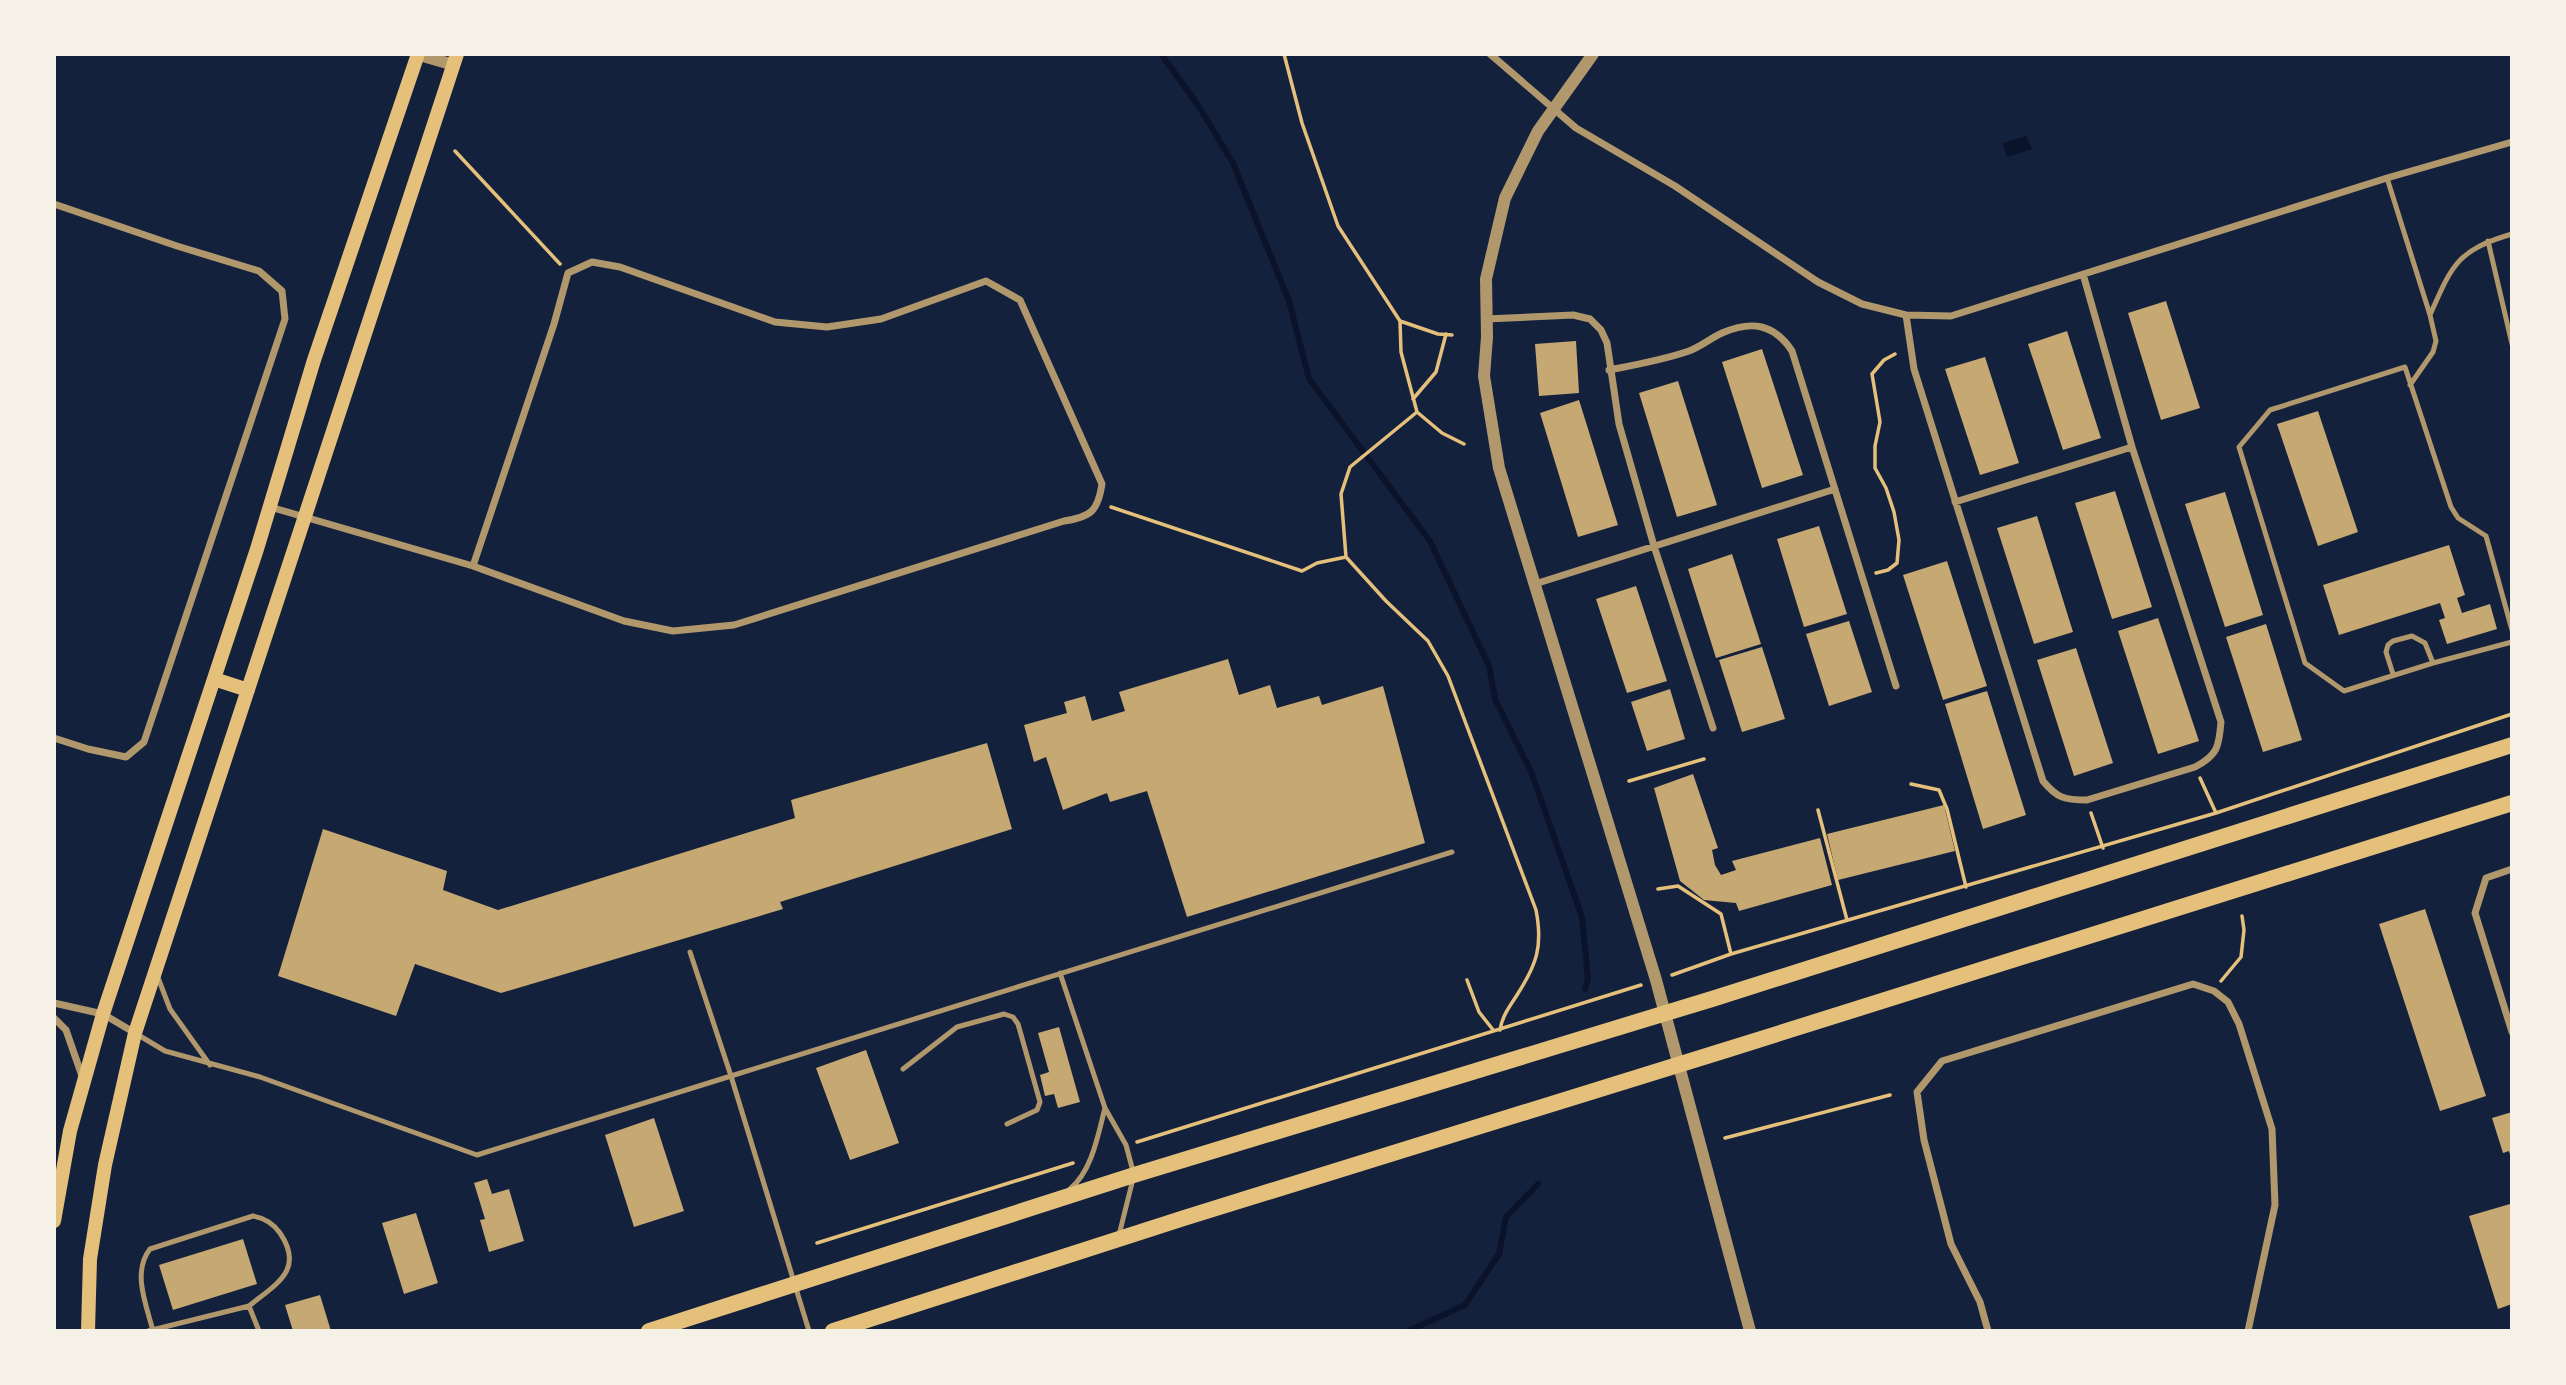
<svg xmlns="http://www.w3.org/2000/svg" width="2566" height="1385" font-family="'Sofia Sans Condensed',sans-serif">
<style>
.water{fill:#0b132b}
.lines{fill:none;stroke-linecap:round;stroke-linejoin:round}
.stream{stroke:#0b132b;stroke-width:6}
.building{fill:#c6a872}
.path{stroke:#e5c07b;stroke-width:3.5}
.service{stroke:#b1986c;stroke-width:5}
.minor{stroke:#b1986c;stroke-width:7}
.tertiary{stroke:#b1986c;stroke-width:12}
.secondary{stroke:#e5c07b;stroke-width:14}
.primary{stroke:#e5c07b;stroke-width:16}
</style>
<rect width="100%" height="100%" fill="#14213d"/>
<path class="water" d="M2026,136l6,13 -25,8 -5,-14z"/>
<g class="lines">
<path class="stream" d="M1161,54l37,51 35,58 56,138 20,78 121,162 59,125 6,33 37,75 50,143 6,62 -3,10
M1408,1331l57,-26 34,-51 7,-37 32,-33"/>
</g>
<path class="building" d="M2166,301l34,107 -39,12 -33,-107z
M2067,331l34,107 -38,12 -35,-106z
M1576,341l3,52 -40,3 -4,-52z
M1762,349l41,126 -41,13 -40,-126z
M1985,357l34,106 -39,12 -35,-106z
M1678,381l39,124 -40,12 -38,-124z
M1579,400l39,125 -40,12 -38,-124z
M2318,411l40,121 -40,14 -41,-122z
M2115,491l37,116 -40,12 -37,-116z
M2225,492l38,123 -38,12 -40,-123z
M2037,516l36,116 -39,12 -37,-116z
M1819,526l28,88 -43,13 -27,-88z
M2449,545l16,50 -8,3 5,15 28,-9 7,25 -50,15 -8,-24 6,-2 -5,-15 -101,32 -16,-50z
M1732,554l29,90 -45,14 -28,-89z
M1947,561l40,125 -44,14 -40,-125z
M1636,586l31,95 -40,12 -31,-94z
M2158,618l41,123 -41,13 -40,-123z
M1849,621l23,71 -43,14 -23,-72z
M2266,624l36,116 -39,12 -37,-115z
M1762,647l23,72 -43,13 -23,-72z
M2076,648l37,115 -39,13 -37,-116z
M1228,659l11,36 31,-10 7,23 42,-12 3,9 61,-19 42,157 -238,74 -40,-126 -37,11 -3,-9 -44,17 -17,-53 -12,5 -10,-37 43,-12 -3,-11 21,-6 7,25 33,-10 -6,-19z
M1670,689l15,50 -38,12 -16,-49z
M1987,691l39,124 -43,14 -38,-125z
M987,743l25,86 -232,73 3,7 -282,84 -86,-29 -19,52 -118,-40 45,-147 124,42 -4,19 55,20 297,-92 -4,-18z
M1693,774l25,74 -6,2 3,15 6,10 15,-5 -4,-9 88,-23 12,47 -93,26 -3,-8 -32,-3 -24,-19 -26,-93z
M1944,805l11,46 -117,29 -11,-46z
M2425,909l61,187 -46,15 -61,-187z
M1059,1027l21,75 -22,6 -4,-14 -9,2 -5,-21 9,-3 -11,-39z
M866,1050l33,93 -49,17 -34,-92z
M2512,1112v45l-1,1 -2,-7 -6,2 -11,-35z
M654,1118l30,93 -50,16 -29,-92z
M487,1179l5,15 17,-5 15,52 -35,11 -9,-32 5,-1 -11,-36z
M2510,1204l2,100 -14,5 -29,-93z
M416,1213l22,70 -34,11 -22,-71z
M243,1239l14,45 -84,26 -14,-45z
M320,1295l11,36h-38l-8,-26z"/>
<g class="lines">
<path class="path" d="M1284,54l18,69 36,103 62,95 1,31 16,60 25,21 22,11
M455,151l105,113
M1400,321l38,13 14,1
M1413,399l23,-27 10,-38
M1417,412l-67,55 -9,27 5,63 40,44 42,40 20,35 88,234c7,36 1,54 -19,85 -7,11 -15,21 -17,35
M1111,507l191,64 15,-8 29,-6
M1876,573l12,-3 9,-7 2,-23 -5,-28 -8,-24 -11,-20v-22l5,-24 -8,-48 12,-14 11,-6
M2200,778l16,35
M1629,781l75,-22
M1911,784l28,6 8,19 19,78
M1818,810l29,110
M2091,813l12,35
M1658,889l20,-3 43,28 10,40
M1672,975l59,-21 485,-141 296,-99
M1467,980l12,32 15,19
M2221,981l20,-24 3,-27 -2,-14
M1725,1138l165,-43
M1137,1142l504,-157
M817,1243l256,-80"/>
<path class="service" d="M2387,178l43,137 6,26 -3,11 -23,33
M2488,241l24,103
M2430,315c22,-50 27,-65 82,-81
M2512,630l-26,-94 -28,-18 -7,-11 -46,-140 -135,43 -31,37 66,216 39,28 89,-28 79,-21
M2393,674l-7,-22 2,-7 5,-4 19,-5 13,7 8,20
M690,952l41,124 721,-224
M1060,973l45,135 21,37 8,30 -15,60
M157,975l13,34 40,56
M135,1033l30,18 95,26 217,78 254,-79 78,255
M903,1069l54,-42 47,-13 9,3 5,7 22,78 -3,8 -30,14
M1070,1189c22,-18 28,-54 35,-81
M148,1331l101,-25 10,25
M153,1331c-7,-27 -21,-59 -3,-82l103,-33c12,2 20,7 27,17 25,37 -4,51 -31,73"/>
<path class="minor" d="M1490,54l86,74 99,58 143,96 44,22 44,11 45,1 436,-138 125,-36
M54,204l123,42 82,25 23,20 3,28 -141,423 -18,15 -38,-8 -34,-11
M1906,315l8,54 129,412c14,17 21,19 44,19l108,-33c23,-12 24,-21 26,-45l-89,-275 -49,-173
M1486,319l87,-4 17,4 11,11 6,13 12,81 35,122 59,182
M1609,370c26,-5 54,-10 80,-19 11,-4 22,-13 33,-18 30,-13 52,-9 70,18l104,335
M1955,502l177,-55
M270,507l203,59 151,55 49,10 61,-6 330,-104c27,-4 34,-10 38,-37l-82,-184 -34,-19 -105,38 -54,8 -52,-5 -155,-55 -28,-5 -24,11 -14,51 -81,242
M1535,584l300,-95
M2512,869l-26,9 -11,35 37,119
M54,1003l49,11 32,19
M54,1018l12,12 16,46
M1988,1331l-8,-29 -29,-58 -27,-104 -7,-48 25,-31 251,-77 21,7 14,11 11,22 33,105 3,76 -27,126"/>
<path class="tertiary" d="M416,54l38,11
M1593,54l-55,77 -33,67 -19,81 1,58 -3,39 15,92 157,512 94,351"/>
<path class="secondary" d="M214,679l34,11
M54,1221l16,-90 33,-117 154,-465 57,-189 104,-306
M88,1331l2,-72 15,-94 30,-132 322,-979"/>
<path class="primary" d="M649,1331l485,-156 578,-176 800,-254
M833,1331l351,-113 542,-168 786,-247"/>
</g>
<rect width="2566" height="1385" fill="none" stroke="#f6f1e7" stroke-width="112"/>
</svg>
